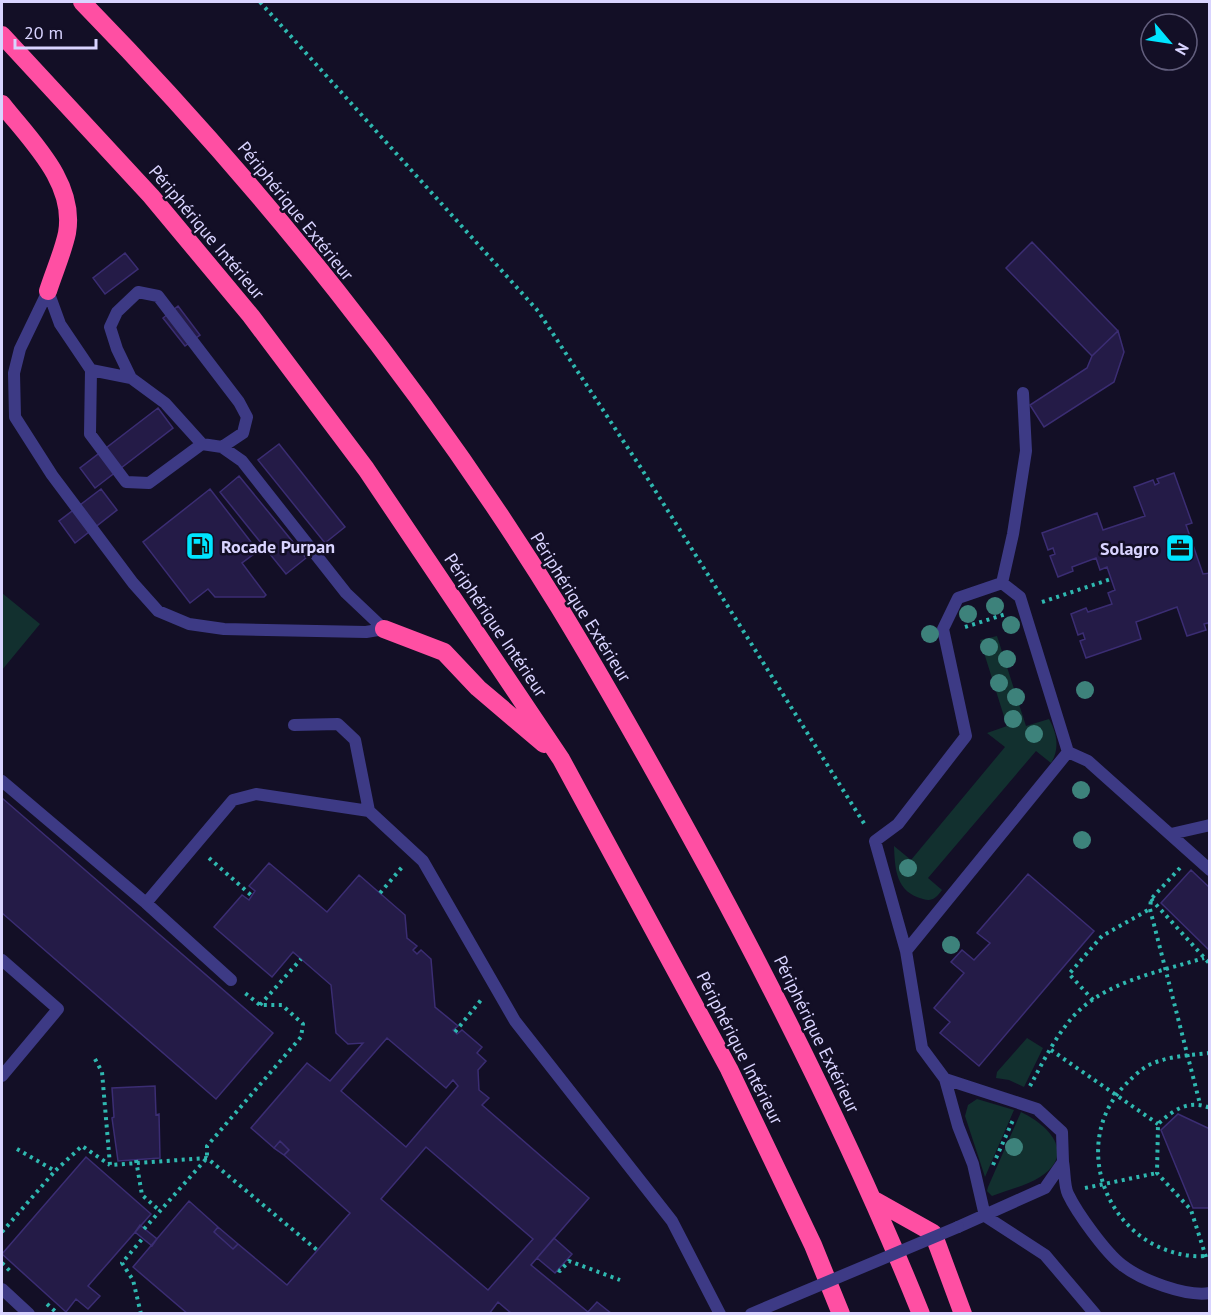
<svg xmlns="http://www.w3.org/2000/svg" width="1211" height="1315" font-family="'PT Sans',sans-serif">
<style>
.green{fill:#12302f}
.building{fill:#241b47;stroke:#3b2d73;stroke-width:1.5;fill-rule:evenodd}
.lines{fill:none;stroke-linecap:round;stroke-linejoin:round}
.path{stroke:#2fb8b0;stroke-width:4;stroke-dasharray:3 4.5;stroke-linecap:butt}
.lane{stroke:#3d3a85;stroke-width:12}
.highway{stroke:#ff4fa3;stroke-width:18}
.lane-bridge{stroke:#3d3a85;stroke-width:12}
.tree{fill:#3d827b}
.labels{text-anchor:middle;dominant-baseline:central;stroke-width:5;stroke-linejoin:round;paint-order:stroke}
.street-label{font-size:18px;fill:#d9d4ff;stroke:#130f26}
.poi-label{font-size:18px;font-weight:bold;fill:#d9d4ff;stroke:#130f26;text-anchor:start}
</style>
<rect width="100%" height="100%" fill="#130f26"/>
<path class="green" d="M2,593l38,31 -38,46z
M997,636l29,90 23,-7c8,14 11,30 2,44l-15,-12 -108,127 14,12c-6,8 -10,12 -19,9 -27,-7 -28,-29 -29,-53l17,14 94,-113 -18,-14 20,-7 -27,-86z
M1027,1038l16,10 -19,39 -15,-7 -13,-2 1,-6z
M977,1099l37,11 -29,67 -20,-61 3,-11z
M1021,1112c27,13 56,41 19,65 -14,9 -33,13 -48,19l-5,-5 1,-4z"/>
<path class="building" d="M1032,242l86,89 -26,25 -86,-88z
M125,253l13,16 -33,25 -12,-16z
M178,306l22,29 -15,11 -22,-28z
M1118,331l6,21 -10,30 -70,45 -14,-22 57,-37 5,-12z
M158,408l15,20 -78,60 -15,-20z
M279,444l66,83 -20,16 -67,-83z
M1174,473l18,50 -6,2 17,49 7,-1v55l-2,-5 -4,1 2,6 -19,6 -10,-29 -41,15 5,17 -55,19 -6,-17 5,-2 -2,-6 -5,2 -7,-21 15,-6 2,4 24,-8 -4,-11 7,-3 -8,-23 -7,3 -4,-12 -24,9 1,4 -15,6 -8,-21 5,-2 -2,-6 -5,2 -6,-17 55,-20 6,17 42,-14 -11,-29 19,-7 2,5 4,-2 -2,-4z
M239,476l67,82 -20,16 -66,-82z
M101,489l16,21 -42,33 -16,-22z
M210,489l48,62 -16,12 24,32 -2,2h-49l-7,-8 -18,14 -47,-61z
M2,798l271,235 -57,66 -214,-186z
M269,863l58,49 32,-37 46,40 2,23 10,8 -4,4 4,4 4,-4 10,9 4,48 23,19 -5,4 4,4 5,-4 20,17 -5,6 9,8 -8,9 1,20 10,8 -7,7 107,93 -58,67 57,47 -2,2h-74l-14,-12 -9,12h-301l-55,-47 56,-66 29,26 -4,5 19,17 5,-5 49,41 63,-72 -66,-58 5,-5 -9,-9 -6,7 -23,-20 56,-65 23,18 33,-38 -15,1 -12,-11 -5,-48 -38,-33 -21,25 -58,-50 28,-32 7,5 6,-9 -6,-5zM387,1038l59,50 7,-8 5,6 -52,61 -65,-56zM426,1147l107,92 -45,51 -107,-91z
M1191,870l19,18v63l-49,-48z
M1028,874l66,57 -115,135 -39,-33 10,-11 -16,-14 30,-35 -13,-11 11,-12 12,10 16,-17 -13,-10z
M155,1086l1,29 3,-1 1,44 -42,3 -6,-43 2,-1 -2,-29z
M1178,1114l32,15v79h-17l-32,-78z
M280,1141l9,9 -5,5 -10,-7z
M86,1157l65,57 -63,72 12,10 -12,13 -12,-10 -10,13 -64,-58z
M140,1225l17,14 -5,7 -17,-14z
M218,1227l20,17 -5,5 -19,-17z
M554,1238l18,16 -17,19 -18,-15z
M597,1302l15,12h-26z"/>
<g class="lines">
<path class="path" d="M260,2l278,309 103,157 224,357
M1042,602l69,-23
M965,627l41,-13
M209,858l43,38
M1180,868l-29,31 -1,10 50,195
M380,893l23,-27
M1151,899l59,65
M1093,1000l-24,-26 33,-38 48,-27
M260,1005l41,-46
M455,1032l26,-32
M1051,1050l107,74
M1210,1053c-20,2 -40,3 -59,11 -9,4 -18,13 -25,20 -53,53 -26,144 43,167 12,4 28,7 41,4
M95,1059l7,13 8,93 97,-7 110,92
M1030,1086c12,-22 24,-47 41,-67 31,-37 88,-47 133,-61
M17,1149l38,22 27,-25 28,19
M136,1160l6,35 18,16
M993,1165l20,-45
M1085,1188l72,-15
M144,1229l63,-71v-12l94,-109 2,-13 -21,-19h-22l-15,-12
M2,1232l53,-61
M1206,1257l-15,-47 -34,-37 1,-49c15,-14 31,-25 52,-16
M2,1263l8,8
M558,1270l2,1 9,-10 51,19
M47,1304l11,10
M141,1314l-8,-34 -11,-17 21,-25"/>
<path class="lane" d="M48,291l-28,58 -6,24 1,44 37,58 81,108 25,28 31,13 35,5 142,3 18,-3
M48,291l12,33 31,46 40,8 34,25 37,41 20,3 20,14 104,132 38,36
M91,370l-1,64 36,48 23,1 53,-39
M131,378l-14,-29 -7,-22 7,-15 21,-20 20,4 81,106 8,15 -4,16 -21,14
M1002,583l11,-49 13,-83 -3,-58
M294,725l44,-1 17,16 14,71
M1068,752l20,9 122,109
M2,781l144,122 85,77
M1171,834l39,-9
M146,903l87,-103 23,-6 113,17 54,50 92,160 157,200 48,93
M906,951l-31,-110 23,-17 68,-88 -23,-107 15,-31 44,-15 18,14 48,155 -162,199 16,97 23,31 13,47 15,38 12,52 60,39 50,59
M2,960l56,49 -56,67
M945,1079l92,30 25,23 1,30 -18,26 -87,39
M1063,1162c2,10 1,24 5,32 9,19 38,59 54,71 19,15 64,32 88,28
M2,1289l27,25"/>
<path class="highway" d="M82,2c177,181 344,389 477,605 53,87 103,177 152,267 77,143 149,288 210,440
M2,35l149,161 100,120 115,153 195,290 168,310 84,176 28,69
M2,104c28,36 74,78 65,129 -4,19 -13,39 -19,58
M384,629l60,23 34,36 66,56
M876,1201l57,32 30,81"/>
<path class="lane-bridge" d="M751,1314l207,-87"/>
</g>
<g class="tree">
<circle cx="995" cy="606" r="9"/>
<circle cx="968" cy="614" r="9"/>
<circle cx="1011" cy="625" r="9"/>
<circle cx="930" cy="634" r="9"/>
<circle cx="989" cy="647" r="9"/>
<circle cx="1007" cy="659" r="9"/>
<circle cx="999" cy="683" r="9"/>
<circle cx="1085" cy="690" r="9"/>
<circle cx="1016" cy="697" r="9"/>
<circle cx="1013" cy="719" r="9"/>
<circle cx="1034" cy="734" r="9"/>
<circle cx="1081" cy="790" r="9"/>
<circle cx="1082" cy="840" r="9"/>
<circle cx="908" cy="868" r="9"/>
<circle cx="951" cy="945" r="9"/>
<circle cx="1014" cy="1147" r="9"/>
</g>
<defs>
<g id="fuel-square" transform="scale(1.5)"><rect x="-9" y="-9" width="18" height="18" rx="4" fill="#00e5ff" stroke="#130f26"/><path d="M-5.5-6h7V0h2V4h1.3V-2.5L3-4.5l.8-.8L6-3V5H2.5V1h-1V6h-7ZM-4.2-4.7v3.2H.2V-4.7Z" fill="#111"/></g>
<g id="office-square" transform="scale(1.5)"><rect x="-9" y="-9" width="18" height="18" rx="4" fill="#00e5ff" stroke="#130f26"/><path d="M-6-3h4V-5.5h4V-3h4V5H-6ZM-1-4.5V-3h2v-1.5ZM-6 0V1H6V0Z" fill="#111"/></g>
</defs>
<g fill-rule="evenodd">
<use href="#fuel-square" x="200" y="546"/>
<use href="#office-square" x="1180" y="548"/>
</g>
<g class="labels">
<g class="street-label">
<text transform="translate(296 211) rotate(51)">Périphérique Extérieur</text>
<text transform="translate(207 232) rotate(50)">Périphérique Intérieur</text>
<text transform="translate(581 607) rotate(58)">Périphérique Extérieur</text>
<text transform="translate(496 625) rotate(56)">Périphérique Intérieur</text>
<text transform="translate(817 1034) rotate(64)">Périphérique Extérieur</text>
<text transform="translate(740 1048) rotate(63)">Périphérique Intérieur</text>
</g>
<g class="poi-label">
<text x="221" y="546">Rocade Purpan</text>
<text x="1159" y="548" text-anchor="end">Solagro</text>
</g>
</g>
<rect width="1211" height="1315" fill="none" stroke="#d9d4ff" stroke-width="6"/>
<g transform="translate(1169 42) rotate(119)"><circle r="28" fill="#130f26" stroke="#625e7d" stroke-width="1.5"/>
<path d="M0-4.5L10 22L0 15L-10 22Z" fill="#00e5ff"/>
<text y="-9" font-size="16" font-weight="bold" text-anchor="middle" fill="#d9d4ff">N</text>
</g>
<path d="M15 39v9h81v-9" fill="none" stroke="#d9d4ff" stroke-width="3"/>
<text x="24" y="39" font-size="18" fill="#d9d4ff" stroke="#130f26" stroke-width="4.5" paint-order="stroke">20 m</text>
</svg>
